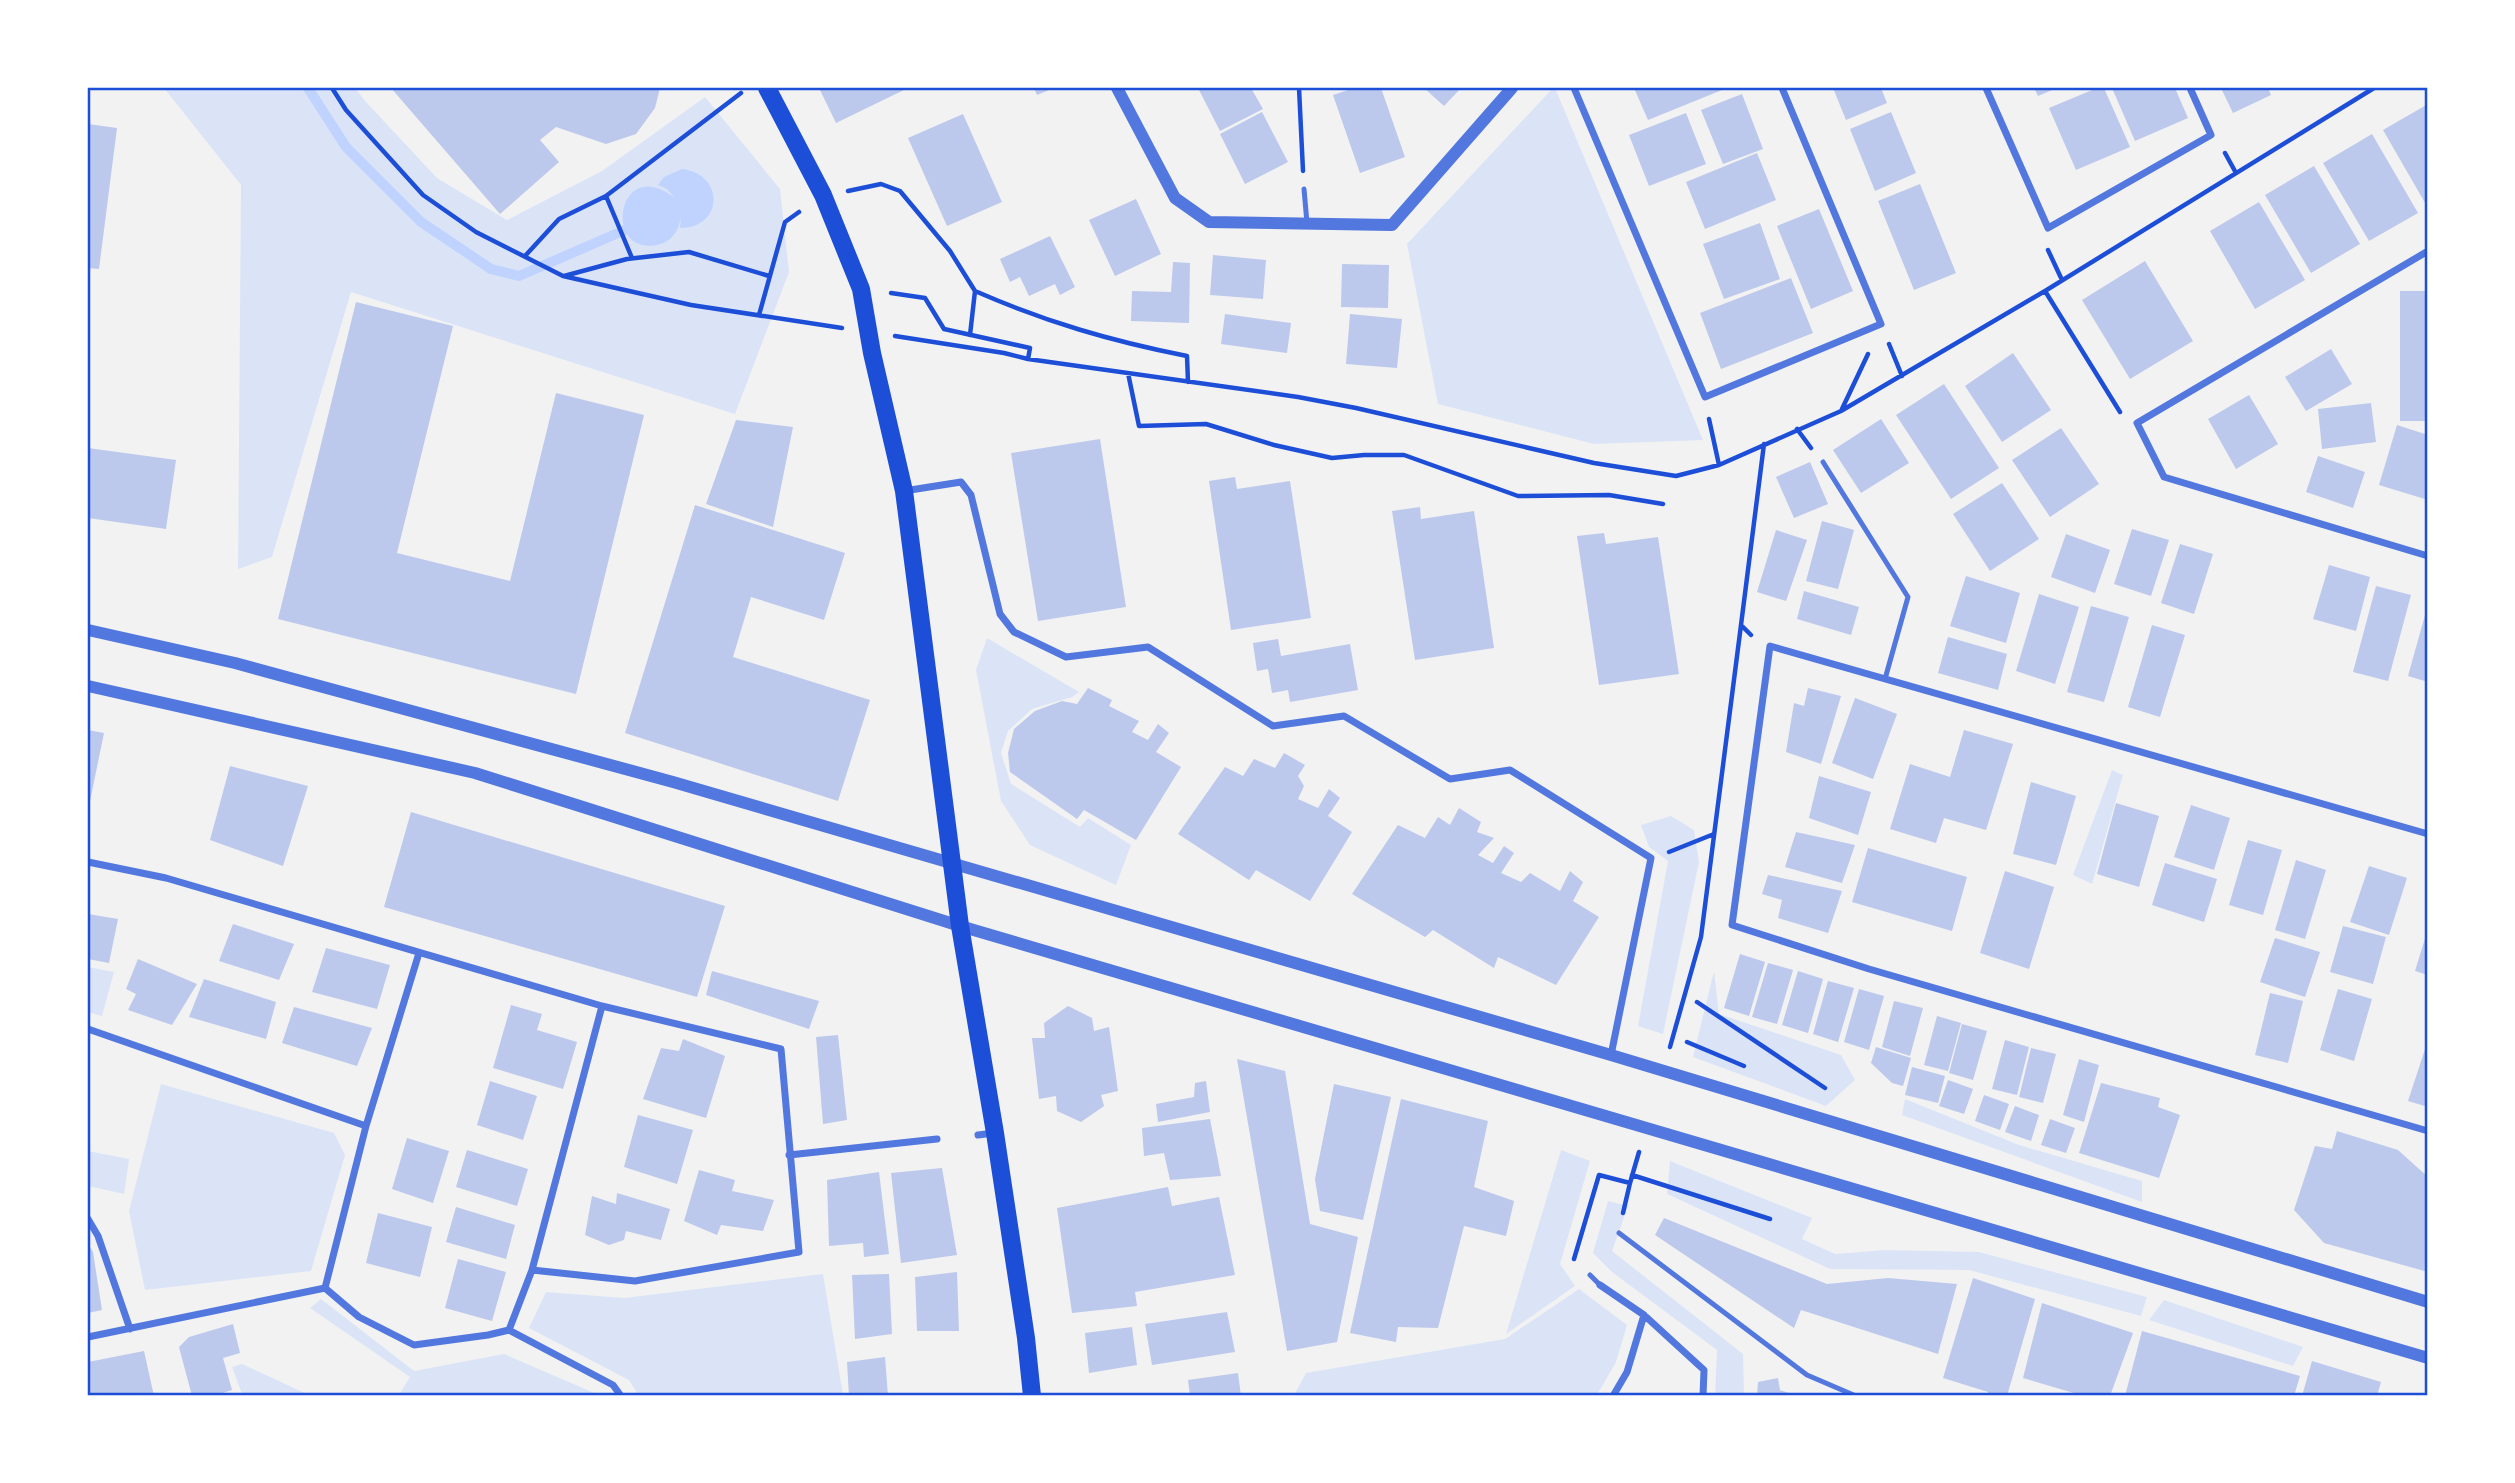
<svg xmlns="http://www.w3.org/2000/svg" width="2515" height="1483" font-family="'Source Sans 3',sans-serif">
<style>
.green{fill:#dbe4f7}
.water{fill:#bfd3fe}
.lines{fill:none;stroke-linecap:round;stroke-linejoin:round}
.stream{stroke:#bfd3fe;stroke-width:10}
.building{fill:#bdc9ec}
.path{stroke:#1d4ed8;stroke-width:4.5}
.service{stroke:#5277de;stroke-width:5}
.minor{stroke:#5277de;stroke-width:7}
.tertiary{stroke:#5277de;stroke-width:12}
.primary{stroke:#1d4ed8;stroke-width:18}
.neatline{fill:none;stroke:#1d4ed8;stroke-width:2.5}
</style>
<rect width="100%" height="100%" fill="#f2f2f2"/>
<path class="green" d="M164,88h191l11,14 71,76 70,42 95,-49 103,-74 75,92 9,83 -54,142 -384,-122 -79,265 -34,12 3,-384z
M1553,88h2l148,352 -109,4 -156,-40 -31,-160z
M987,638l92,54 -7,5 -40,12 -24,22 -7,22 10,31 69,43 8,-9 43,27 -15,40 -86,-40 -29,-44 -25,-131z
M2112,770l11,5 -31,109 -19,-9z
M1671,816l23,14 5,32 -36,172 -25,-8 30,-165 -19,-14 -8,-22z
M88,967l26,5 -12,44 -14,-4z
M1714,971l5,43 122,41 14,25 -29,26 -133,-49z
M161,1084l173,49 11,22 -34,116 -166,19 -16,-79z
M1905,1099l114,46 123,36v21l-240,-87z
M1561,1150l29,11 -30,103 15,22 -69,48z
M88,1151l41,8 -5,35 -36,-8z
M1670,1161l142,57 -10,21 33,15 50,-4 94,2 168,45 -6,19 -172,-46 -139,-1 -163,-75z
M1608,1201l20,5 -16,45 131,103 1,41h-29l2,-45 -105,-78 -19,-19z
M823,1274l20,121h-205l-9,-15 -100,-52 17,-36 78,6z
M1579,1289l48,36 -11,37 -19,33h-303l12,-22 199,-34z
M321,1299l93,72 90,-17 95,41h-200l11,-18 -100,-69z
M2164,1300l139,47 -10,19 -144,-46z
M242,1364l67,31h-69l2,-1 -10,-27z"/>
<path class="water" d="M682,169c43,5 42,59 -2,59l1,-10c-3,13 -9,24 -24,27 -55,11 -40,-92 18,-47l-8,-9 -9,-4 6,-8z"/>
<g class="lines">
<path class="stream" d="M308,88l38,59 75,75 70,47 28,7 106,-46"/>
</g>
<path class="building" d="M391,88h269l-5,20 -19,26 -30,10 -50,-17 -16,13 19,22 -59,52z
M819,88h89l-72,35z
M1034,88h20l-17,7z
M1198,88h53l12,21 -43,22z
M1354,88h27l24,69 -45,16 -27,-78z
M1424,88h37l-17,18z
M1634,88h93l-79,32z
M1833,88h48l6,15 -41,17z
M2034,88h23l-19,8z
M2097,88h7l26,59 -54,23 -27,-62z
M2112,88h63l13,30 -53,23z
M2221,88h47l3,7 -38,18z
M1742,94l21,55 -40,15 -22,-54z
M2428,104v104l-45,-78z
M1262,112l26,50 -43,22 -25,-50z
M1891,112l25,61 -41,18 -25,-62z
M1686,113l20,51 -57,22 -20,-51z
M963,114l39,88 -55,24 -39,-88z
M88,124l29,4 -18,141 -11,-1z
M2372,134l46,79 -49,28 -46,-78z
M1757,153l19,47 -71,29 -19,-47z
M2314,166l46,78 -49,29 -46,-78z
M1920,184l36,89 -42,17 -36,-89z
M1136,199l25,55 -46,22 -26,-56z
M2259,202l46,78 -50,29 -45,-78z
M1819,209l34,82 -42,18 -34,-83z
M1760,223l20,56 -56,20 -21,-55z
M1050,236l25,51 -15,8 -5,-11 -26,12 -9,-19 -10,5 -10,-23z
M1213,255l53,5 -3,39 -53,-4z
M2145,261l48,80 -63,38 -48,-79z
M1173,262l17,1 -1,60 -58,-2 1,-30 39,1z
M1342,264l47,1 -1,43 -47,-1z
M1791,278l22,55 -92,36 -21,-56z
M2400,291h28v130h-28z
M356,302l97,24 -56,227 113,28 46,-188 88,22 -68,279 -298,-75z
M1225,314l66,9 -4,30 -66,-9z
M1350,314l52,5 -5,49 -51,-4z
M2331,349l21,35 -46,27 -21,-34z
M2013,353l38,57 -49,32 -37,-56z
M1944,384l55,84 -48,31 -55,-84z
M2249,395l29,49 -42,25 -28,-50z
M2371,403l5,39 -54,7 -4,-40z
M1881,419l28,44 -48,30 -28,-43z
M736,420l57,7 -20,100 -67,-23z
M2397,425l31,10v65l-49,-15z
M2061,428l38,56 -49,33 -38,-57z
M1100,439l26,168 -88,14 -27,-168z
M88,448l88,12 -10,69 -78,-11z
M2318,456l47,16 -12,36 -47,-16z
M1810,462l18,42 -34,14 -18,-41z
M1235,477l2,12 53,-8 21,137 -80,12 -22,-149z
M2002,483l37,56 -49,32 -37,-57z
M695,505l150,48 -21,67 -73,-23 -18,60 137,43 -32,101 -213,-68z
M1420,507l1,12 53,-8 20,137 -79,12 -23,-149z
M1822,521l32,9 -16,59 -32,-8z
M2132,529l37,11 -18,56 -37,-12z
M1776,530l31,10 -21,61 -29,-9z
M1604,533l2,11 52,-7 21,137 -80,11 -22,-149z
M2066,534l44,16 -15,43 -44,-16z
M2180,544l33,10 -19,60 -33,-11z
M2329,565l41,12 -14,54 -43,-12z
M1966,576l54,17 -14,50 -56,-17z
M2376,586l35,9 -23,86 -35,-9z
M1804,591l55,16 -8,28 -54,-16z
M2039,594l40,13 -24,77 -39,-13z
M2091,606l38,11 -25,85 -37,-10z
M2425,615l3,1v66l-20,-6z
M2152,625l33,10 -25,82 -32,-10z
M1948,637l59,17 -9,36 -60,-17z
M1278,639l3,17 69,-12 8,46 -68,12 -2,-12 -16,3 -4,-24 -11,2 -4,-28z
M1088,688l24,12 -3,6 30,15 -7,11 16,8 10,-16 11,9 -13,19 25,15 -45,73 -52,-30 -7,9 -67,-47 -2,-19 6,-24 21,-18 27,-10 15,3z
M1808,688l33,8 -20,68 -35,-12 8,-49 10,3z
M1855,698l42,16 -24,65 -41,-16z
M88,730l16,3 -15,73h-1z
M1964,730l49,14 -27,86 -42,-12 -8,25 -46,-14 20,-65 40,13z
M1284,753l21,12 -7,11 6,10 -6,13 20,9 11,-19 11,9 -12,18 24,16 -42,69 -54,-31 -7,10 -71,-46 47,-67 18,9 11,-17 21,9z
M230,766l78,20 -25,80 -73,-26z
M1819,776l52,16 -13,43 -49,-17z
M2031,782l45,14 -20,69 -43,-11z
M2116,803l43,13 -20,71 -42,-13z
M2191,805l39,13 -16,52 -40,-13z
M1459,808l22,14 -4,10 17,6 -16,17 15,8 11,-17 10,7 -13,20 20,9 9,-9 30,18 10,-20 13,11 -10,19 26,16 -43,68 -58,-28 -4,11 -61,-38 -8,7 -73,-43 46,-69 27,13 13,-21 12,8z
M411,812l314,94 -28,91 -313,-90z
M1796,832l59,13 -13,38 -57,-16z
M2248,840l34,10 -19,65 -34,-10z
M1868,848l99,29 -15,54 -100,-29z
M2296,860l30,10 -21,69 -30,-9z
M2165,863l52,16 -13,43 -52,-17z
M2369,866l38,12 -18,57 -39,-13z
M2005,871l49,16 -25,82 -49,-16z
M1768,875l74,16 -14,42 -50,-15 4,-18 -20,-6z
M88,914l30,5 -9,44 -21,-4z
M233,924l61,20 -15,36 -60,-19z
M2343,926l43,11 -13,47 -43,-12z
M2427,932h1v43l-13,-4z
M2275,938l45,14 -15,45 -45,-15z
M326,948l64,17 -13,44 -65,-17z
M1740,954l25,8 -16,54 -25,-8z
M138,959l59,25 -25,41 -44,-15 8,-16 -10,-5z
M1768,963l25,7 -16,54 -25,-7z
M712,971l107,30 -10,28 -103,-34z
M1798,971l25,8 -15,54 -26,-8z
M204,979l72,23 -10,37 -77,-22z
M1828,981l26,7 -16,54 -25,-8z
M1859,989l25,7 -15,54 -25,-8z
M2338,989l34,10 -18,62 -34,-11z
M2270,993l33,8 -15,62 -33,-8z
M1894,1001l29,7 -13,48 -28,-9z
M511,1005l31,9 -5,16 40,12 -14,47 -70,-21z
M1068,1006l24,12 2,13 15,-4 9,64 -17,4 3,11 -23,16 -24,-11 -1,-15 -17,3 -7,-61h13l-1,-15z
M294,1007l78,21 -15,38 -75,-23z
M1937,1016l24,7 -13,48 -24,-6z
M1962,1024l25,7 -14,49 -24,-7z
M838,1035l9,85 -24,4 -7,-87z
M683,1039l42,17 -19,62 -63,-19 18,-51 18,3z
M2005,1040l24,7 -12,48 -25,-6z
M2427,1043h1v64l-20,-6z
M1876,1047l35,11 -8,28 -11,-3 -21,-20z
M2031,1048l25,6 -13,49 -24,-6z
M1237,1059l48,12 25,153 48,13 -21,105 -50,9z
M2079,1059l20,6 -15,57 -21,-7z
M1912,1067l33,9 -7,27 -33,-8z
M1948,1080l25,9 -9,25 -25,-8z
M490,1081l47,15 -14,44 -46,-15z
M1206,1081l4,31 -52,10 -2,-18 38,-7 1,-14z
M2101,1083l59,15 -2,9 22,8 -21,63 -80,-25z
M1334,1084l57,13 -28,123 -43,-9 -5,-32z
M1984,1095l25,9 -9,26 -25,-9z
M1401,1099l87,22 -14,66 40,14 -8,35 -42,-10 -26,102 -40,-1 -2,15 -46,-9z
M2015,1106l24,9 -8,26 -26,-9z
M638,1115l55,15 -16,54 -53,-17z
M1210,1119l11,57 -51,4 -6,-27 -20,3 -2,-28z
M2050,1119l25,9 -9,25 -25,-8z
M2337,1131l61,19 30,27v95l-104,-29 -30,-33 21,-64 17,3z
M407,1138l42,13 -16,52 -41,-14z
M467,1150l61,19 -11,37 -61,-19z
M942,1168l15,87 -56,8 -10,-90z
M699,1170l36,10 -3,11 42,9 -11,31 -42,-6 -4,10 -33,-14z
M879,1172l10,82 -25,3 -1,-14 -34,3 -2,-66z
M1168,1187l4,19 47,-9 16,78 -100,17 2,14 -65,7 -15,-105z
M617,1193l53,16 -9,31 -35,-9 -2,9 -15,5 -24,-10 7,-39 24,8z
M456,1207l59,18 -9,34 -60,-17z
M378,1213l54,14 -12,50 -54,-14z
M1664,1218l163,66 61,-6 69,6 -19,70 -137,-44 -7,18 -139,-93z
M88,1244l5,8 9,58 -14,3z
M458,1259l48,13 -14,49 -47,-13z
M957,1272l2,59h-42l-2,-54z
M889,1274l3,60 -37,5 -3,-64z
M1973,1278l62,21 -28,97h-20l1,-4 -45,-14z
M2042,1303l91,30 -23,63h-26l-61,-18z
M1227,1312l8,40 -83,13 -7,-41z
M233,1324l7,29 -17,5 9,32 -19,6h-21l-13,-49 10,-10z
M1132,1327l5,38 -48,8 -4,-40z
M2142,1331l158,45 -6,20h-169z
M144,1351l10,45h-66v-34z
M885,1357l3,39h-39l-2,-34z
M2312,1361l69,21 -4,14h-75z
M1238,1373l3,23h-51l-2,-16z
M1778,1378l2,12 18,6h-41l1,-14z"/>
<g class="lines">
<path class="path" d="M332,88l14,22 77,85 53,37 87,44 128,29 151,23
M1299,88l4,83
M2225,153l11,20
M848,191l33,-7 19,7 50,60 25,40 -5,44
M606,196l26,62
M2048,250l14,30
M525,256l34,-37 47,-23 135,-103
M564,276l63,-17 62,-7 80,24
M975,291c71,31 136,50 212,65l1,26
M2045,291l75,121
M891,293l34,5 19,31 86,19 -2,11
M759,315l26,-93 14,-10
M895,336l109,17 24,6 270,38 58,11 238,55 82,13 43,-11 122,-54 204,-120 329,-203
M1889,344l13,32
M1128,373l11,53 67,-2 68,21 58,13 32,-3h40l114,41 91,-1 54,9
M1842,409l26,-55
M1709,419l10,46
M1797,429l14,19
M1751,635l-10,-10 23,-181
M1669,852l45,-18
M1697,1002l128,86
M1687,1042l57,24
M1670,1047l31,-110 40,-312
M1632,1175l138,44
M1623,1213l7,-30
M1574,1259l25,-84 31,8 9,-31"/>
<path class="service" d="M1304,189l3,34
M1823,462l85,135 -23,82
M1619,1233l188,142 49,21
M1590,1275l10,10"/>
<path class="minor" d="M1574,88l131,309 176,-73 -99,-236
M1986,88l62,140 163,-93 -21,-47
M2428,251l-291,172 27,54 264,79
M904,491l57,-9 10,13 29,119 14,18 52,25 82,-10 125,79 71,-10 106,63 60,-9 141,88 -40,197
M2428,834l-658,-188 -38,279 137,44 559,162
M88,862l78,16 436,128 179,43 18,203 -164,29 -103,-11
M88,1029l278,97
M978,1135l16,-2
M789,1155l148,-16
M88,1219l10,17 32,93
M1600,1285l44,30 60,55 -1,26
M325,1288l41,-162 53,-173
M325,1288l34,29 55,28 74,-10 21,-5 104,55 8,11
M509,1330l23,-60 70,-264
M88,1337l237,-49
M1613,1396l14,-24 17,-57"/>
<path class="tertiary" d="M1117,88l58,110 34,24 183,3 120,-137
M88,630l147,33 438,119 938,273 817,247
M88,686l387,87 485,153 1468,432"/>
<path class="primary" d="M767,88l56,107 38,94 11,64 32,138 56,435 35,207 31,205 6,58"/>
</g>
<rect width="2515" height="1483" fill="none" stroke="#ffffff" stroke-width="178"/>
<rect x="89" y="89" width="2337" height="1305" class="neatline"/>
</svg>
